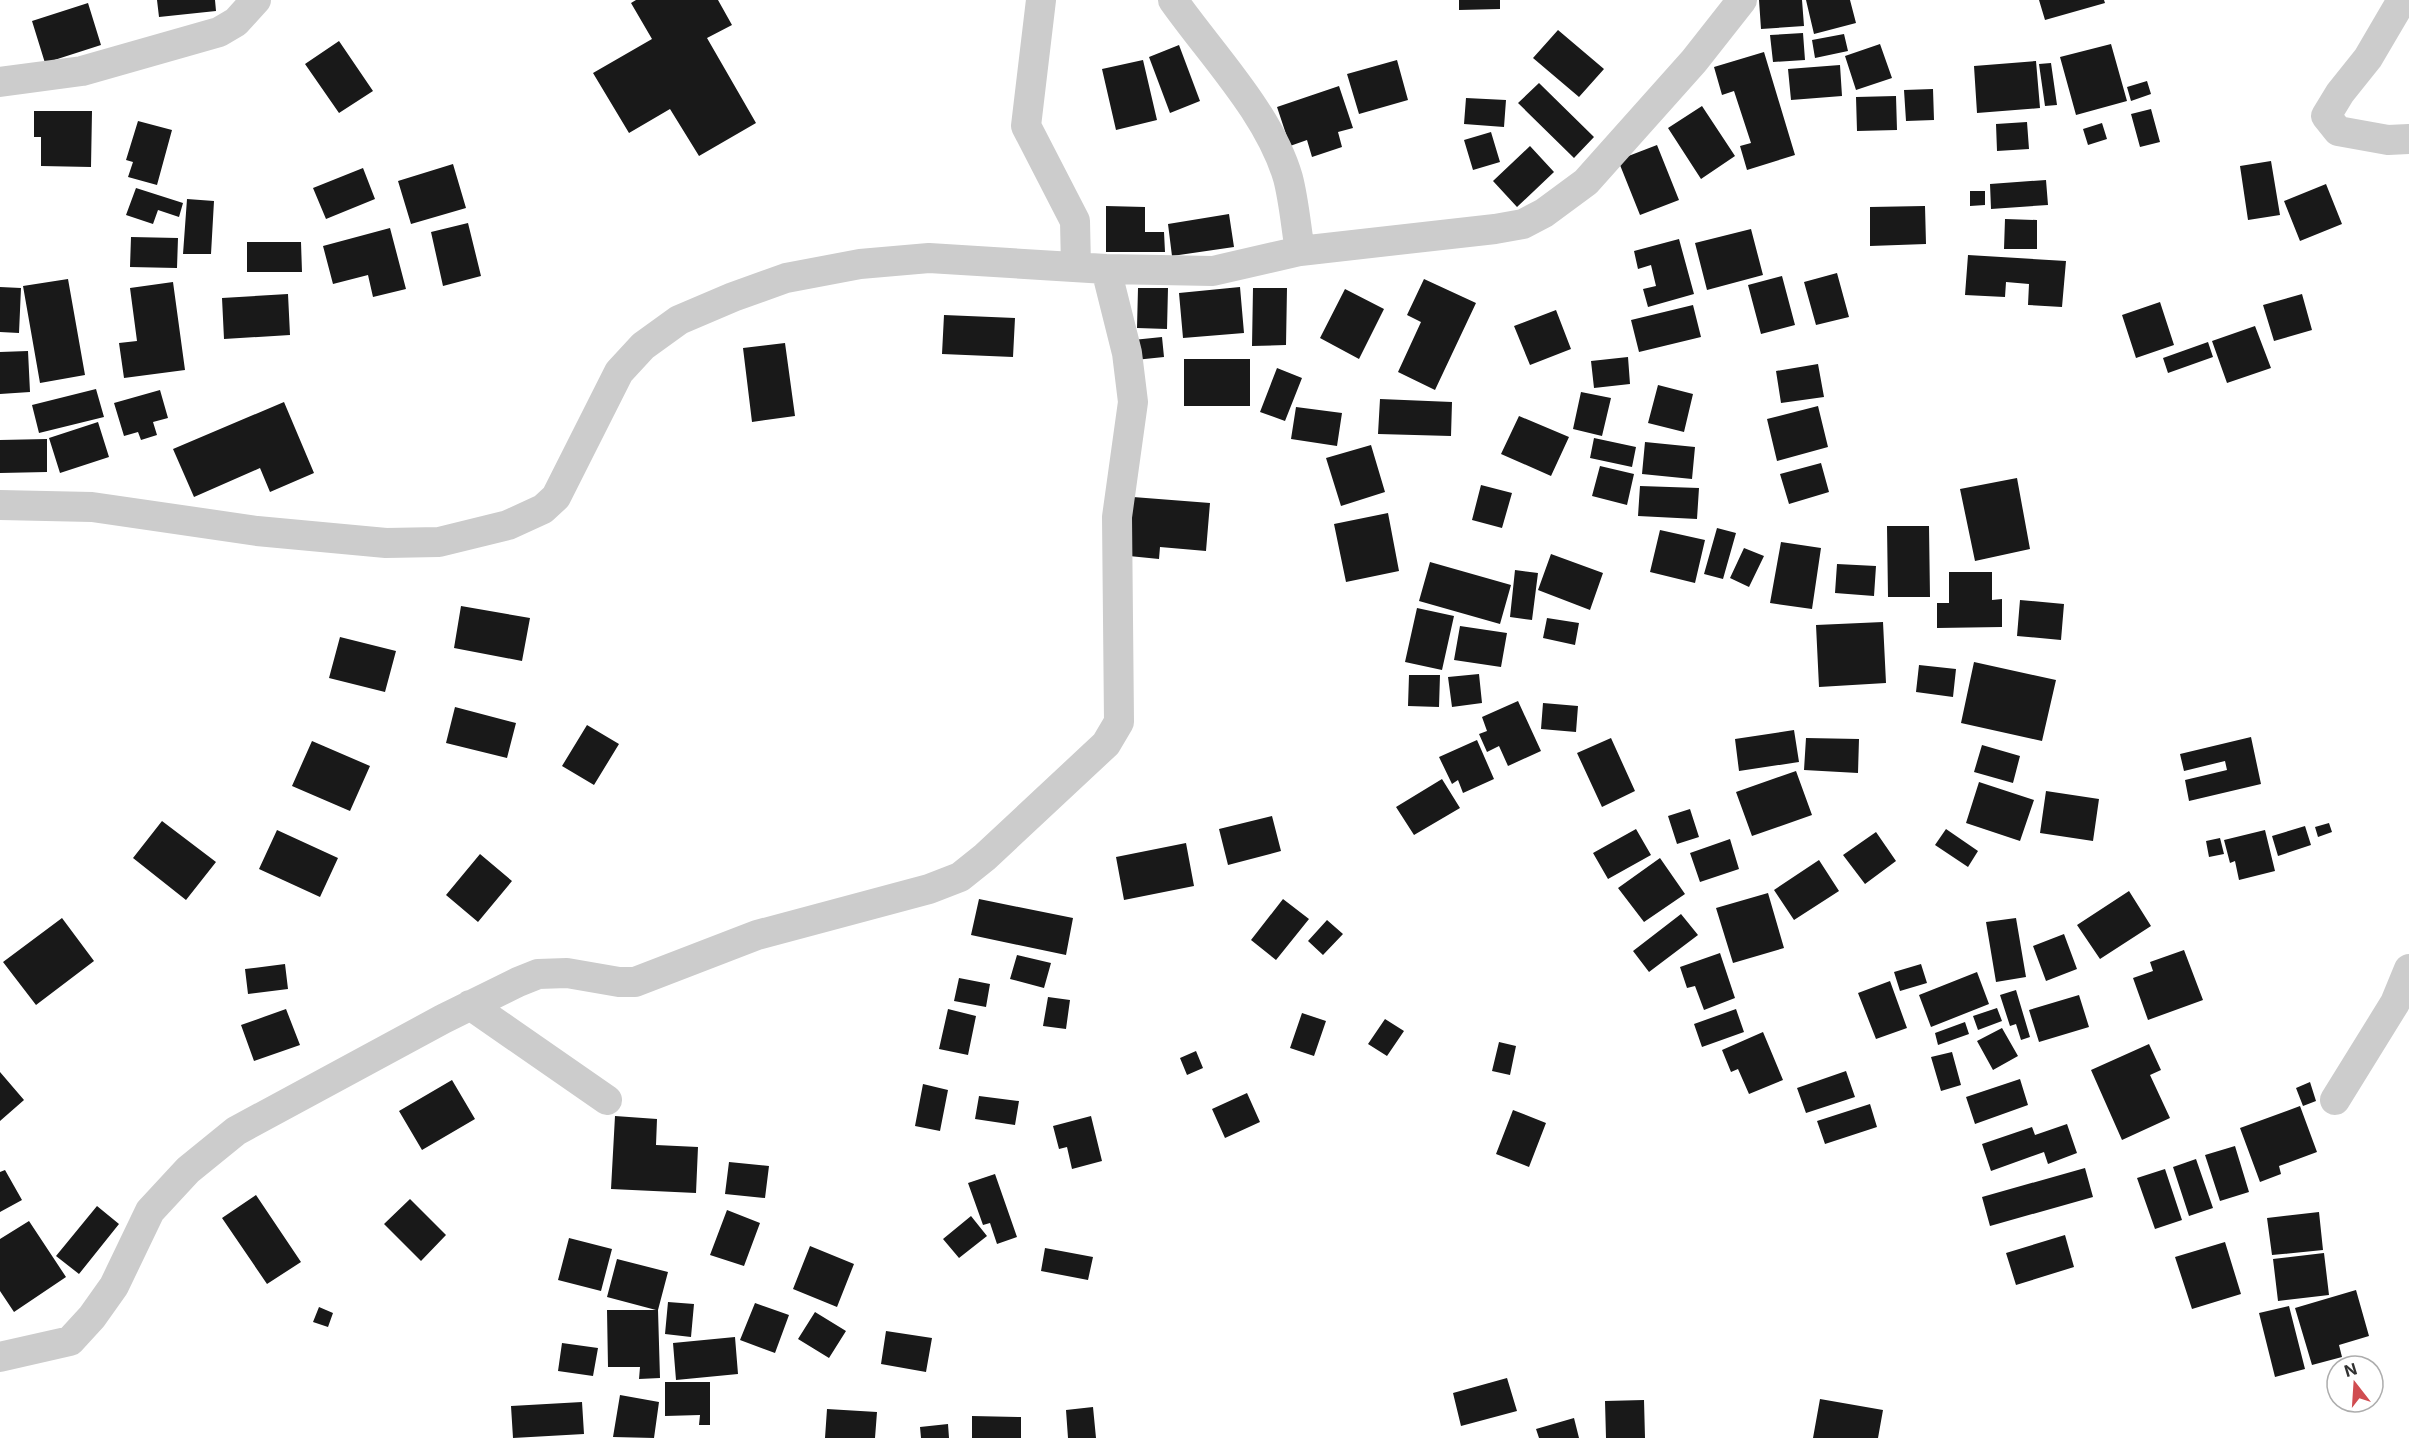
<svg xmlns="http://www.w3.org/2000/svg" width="2409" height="1438" font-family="Inter,sans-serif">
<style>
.building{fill:#191919}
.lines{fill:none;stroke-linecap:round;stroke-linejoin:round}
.street{stroke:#ccc;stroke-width:30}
</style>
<rect width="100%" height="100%" fill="#fff"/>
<path class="building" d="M157,0h58l1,11 -57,6z
M636,0h82l14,25 -25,13 49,85 -57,33 -29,-47 -41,24 -36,-60 59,-34 -21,-36z
M1459,0h41v9l-41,1z
M1759,0h43l2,26 -43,3z
M1806,0h44l6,23 -42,11z
M2039,0h65l1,3 -60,17z
M88,3l13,42 -56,18 -13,-42z
M1558,30l46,39 -25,28 -46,-39z
M1803,33l2,27 -32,2 -3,-27z
M1844,34l4,17 -33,7 -3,-18z
M339,41l34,50 -34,22 -34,-49z
M1880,44l12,34 -36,12 -11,-34z
M2111,44l16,57 -51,14 -16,-58z
M1179,45l21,56 -30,12 -21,-56z
M1764,52l31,103 -48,15 -7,-24 11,-3 -17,-52 -12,4 -8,-28z
M1143,60l14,60 -41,10 -14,-61z
M1397,60l11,40 -49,14 -12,-40z
M2036,61l4,47 -63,5 -3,-47z
M2051,63l6,42 -12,1 -6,-42z
M1840,65l2,31 -51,4 -3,-31z
M2147,81l4,13 -20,7 -4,-14z
M1539,83l55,54 -20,21 -56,-55z
M1339,86l14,42 -15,4 4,15 -30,10 -5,-17 -17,6 -13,-39z
M1933,89l1,31 -28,1 -2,-31z
M1896,96l1,34 -40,1 -1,-34z
M1466,98l40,2 -2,27 -40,-3z
M1702,106l33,50 -34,23 -33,-51z
M2151,109l9,33 -20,5 -9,-33z
M34,111h58l-1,56 -50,-1v-29h-7z
M138,121l34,9 -15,55 -29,-8 5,-15 -7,-2z
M2027,122l2,27 -32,2 -1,-27z
M2102,123l5,16 -19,6 -5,-16z
M1491,132l9,30 -27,8 -9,-30z
M1657,145l22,55 -39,15 -22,-55z
M1530,146l24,26 -37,35 -24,-26z
M2271,161l9,54 -32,5 -8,-54z
M453,164l13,44 -55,16 -13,-43z
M363,168l12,31 -49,20 -13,-31z
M2046,180l2,25 -57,4 -1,-25z
M2326,184l16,40 -42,17 -16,-40z
M136,188l47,15 -4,14 -21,-7 -5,14 -27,-9z
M1970,191h15v14l-15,1z
M187,199l27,2 -3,53h-28z
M1106,206l39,1v25h19l1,20h-59z
M1925,206l1,38 -56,2v-39z
M1229,214l5,33 -62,9 -4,-32z
M2005,219l32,1v29h-33z
M468,223l13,53 -38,10 -12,-54z
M390,228l16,61 -33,8 -5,-22 -35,9 -10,-38z
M1751,229l12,46 -56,15 -12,-47z
M131,237l47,1 -1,30 -47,-1z
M1679,239l15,55 -46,13 -5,-18 13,-3 -5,-21 -13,4 -4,-18z
M247,242h54l1,30h-55z
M1968,255l98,6 -4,46 -34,-2 1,-21 -23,-2 -1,15 -40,-2z
M1837,273l12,44 -33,8 -12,-43z
M1782,276l13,49 -34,9 -13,-49z
M68,279l17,96 -45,8 -17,-97z
M1424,279l52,24 -41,87 -37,-18 23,-50 -14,-7z
M173,282l12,88 -61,8 -5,-35 18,-2 -7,-53z
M0,287l21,1 -2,45 -19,-1z
M1240,287l4,46 -61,5 -4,-45z
M1138,288h30l-1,41 -30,-1z
M1253,288h34l-1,57 -34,1z
M1345,289l39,20 -25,50 -39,-21z
M288,294l2,41 -66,4 -2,-41z
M2302,294l10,36 -38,11 -11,-36z
M2160,302l14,43 -38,13 -14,-43z
M1693,305l8,32 -62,15 -8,-32z
M1556,310l15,39 -41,16 -16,-39z
M944,315l71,3 -2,39 -71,-3z
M2255,326l16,42 -44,15 -15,-42z
M1162,337l2,20 -29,3 -2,-20z
M2208,342l5,15 -45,16 -5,-15z
M785,343l10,73 -43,6 -9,-74z
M28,351l2,41 -30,2v-42z
M1628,357l2,27 -36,4 -3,-27z
M1184,359h66v47h-66z
M1818,364l6,33 -43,6 -5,-32z
M1277,368l25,10 -17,43 -25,-9z
M1658,385l35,9 -9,38 -36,-9z
M96,389l8,28 -65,16 -7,-28z
M160,390l8,28 -15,4 4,13 -16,5 -3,-8 -14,4 -10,-33z
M1581,392l30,6 -9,38 -29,-7z
M1380,399l72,3 -1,34 -73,-2z
M284,402l30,71 -44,19 -10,-24 -66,29 -21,-48z
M1818,406l10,41 -51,14 -10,-42z
M1296,407l46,6 -5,33 -46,-7z
M1519,416l50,21 -18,39 -50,-22z
M98,422l11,35 -49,16 -11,-35z
M1594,438l42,9 -4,20 -42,-9z
M47,439v33l-47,1v-33z
M1645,442l50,5 -3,32 -50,-5z
M1371,445l14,47 -44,14 -15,-48z
M1821,463l8,29 -40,12 -9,-30z
M1600,466l34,8 -7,31 -35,-9z
M2017,478l13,71 -55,12 -15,-72z
M1481,485l31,8 -10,35 -30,-8z
M1640,486l59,2 -2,31 -59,-3z
M1133,497l77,6 -4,48 -46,-4 -1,12 -30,-3z
M1388,513l11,58 -53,11 -12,-58z
M1887,526h42l1,71h-42z
M1717,528l19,5 -13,46 -19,-5z
M1660,530l45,10 -10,43 -45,-11z
M1781,542l40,6 -9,61 -42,-6z
M1744,548l20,8 -15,31 -19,-9z
M1551,554l52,19 -13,37 -52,-20z
M1430,562l81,23 -11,39 -81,-23z
M1837,564l39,2 -2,30 -39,-3z
M1515,570l23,3 -6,47 -22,-3z
M1949,572h43v28l10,-1v28l-65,1v-25h12z
M2020,600l44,4 -3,36 -44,-4z
M461,606l69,12 -8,43 -68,-13z
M1417,608l37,8 -12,54 -37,-8z
M1547,618l32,5 -4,22 -32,-7z
M1883,622l3,61 -67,4 -3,-62z
M1460,626l47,7 -6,34 -47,-7z
M340,637l56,14 -11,41 -56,-14z
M1974,662l82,18 -14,61 -81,-18z
M1919,665l37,4 -3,28 -37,-5z
M1479,674l3,29 -30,4 -4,-30z
M1409,675h31l-1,32 -31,-1z
M1518,701l23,50 -33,15 -9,-20 -12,6 -8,-18 8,-3 -5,-14z
M1543,703l35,3 -2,26 -35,-3z
M455,707l61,16 -9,35 -61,-15z
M587,725l32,19 -25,41 -32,-19z
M1794,730l5,32 -60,9 -4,-32z
M2251,737l10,47 -72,17 -4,-21 42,-10 -2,-9 -41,10 -4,-17z
M1611,738l24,53 -33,16 -25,-54z
M1806,738l53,1 -1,34 -54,-3z
M1477,740l17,39 -31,14 -5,-13 -6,4 -13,-27z
M312,741l58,25 -20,45 -58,-25z
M1982,745l38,11 -7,27 -39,-11z
M1796,771l16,44 -60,21 -16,-44z
M1442,779l18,29 -46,27 -18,-28z
M1979,782l55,18 -14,41 -54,-18z
M2046,791l53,8 -6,42 -53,-8z
M1690,809l9,28 -22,7 -9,-28z
M1272,816l9,35 -53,14 -9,-36z
M162,821l54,41 -30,38 -53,-42z
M2329,823l3,9 -14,5 -3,-10z
M2305,826l6,19 -33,11 -6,-20z
M1636,829l15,26 -43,24 -15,-26z
M1946,829l32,22 -10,16 -33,-22z
M277,830l61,28 -18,39 -61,-28z
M2265,830l10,41 -36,9 -4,-19 -5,2 -6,-23z
M1876,832l20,29 -31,23 -22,-29z
M2220,838l4,16 -15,3 -3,-16z
M1730,839l9,30 -39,13 -10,-29z
M1186,843l8,43 -70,14 -8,-43z
M480,854l32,27 -34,41 -32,-27z
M1660,858l25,36 -41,28 -26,-34z
M1819,860l20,31 -45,29 -20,-30z
M2129,891l22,35 -51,33 -23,-34z
M1768,893l16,55 -51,15 -17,-55z
M979,899l94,19 -7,37 -95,-20z
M1283,899l26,20 -33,41 -25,-20z
M1681,914l17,21 -49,37 -16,-21z
M62,918l32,43 -58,44 -33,-43z
M2016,918l10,59 -30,5 -10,-60z
M1327,920l16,14 -20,21 -15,-14z
M2064,934l13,35 -31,12 -13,-35z
M2184,950l19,50 -55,20 -15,-42 20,-7 -3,-9z
M1720,953l15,45 -31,12 -9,-24 -8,2 -7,-21z
M1017,955l34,8 -7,25 -34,-9z
M285,964l3,25 -40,5 -3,-25z
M1921,964l6,19 -27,8 -6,-19z
M1977,972l12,32 -58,23 -12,-32z
M959,978l31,6 -4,23 -32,-6z
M1890,981l17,47 -31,11 -18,-46z
M2016,990l14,47 -9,3 -5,-16 -6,2 -10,-31z
M2079,995l10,32 -50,15 -10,-32z
M1048,997l22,3 -4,29 -23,-3z
M1997,1008l5,13 -24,9 -5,-14z
M286,1009l14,36 -46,16 -13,-36z
M948,1009l28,7 -8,39 -29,-6z
M1736,1009l8,23 -42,15 -8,-23z
M1302,1013l24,8 -12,35 -24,-8z
M1385,1019l19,12 -17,25 -19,-12z
M1965,1022l4,12 -31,11 -3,-12z
M2002,1028l16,28 -25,14 -16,-29z
M1763,1032l20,48 -34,14 -11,-25 -7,3 -9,-22z
M1499,1042l17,4 -6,29 -18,-4z
M2149,1044l12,26 -11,5 20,43 -48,22 -31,-70z
M1196,1051l7,17 -16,7 -7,-17z
M1952,1052l9,33 -20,6 -10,-34z
M1846,1071l9,26 -49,16 -9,-25z
M0,1072l24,28 -24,21z
M2020,1079l8,26 -53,19 -9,-27z
M452,1080l23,39 -53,31 -23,-39z
M2310,1082l6,19 -13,5 -7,-18z
M923,1084l25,6 -8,41 -25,-5z
M1247,1093l13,29 -35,16 -13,-29z
M979,1096l40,5 -4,24 -40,-6z
M1870,1104l7,23 -52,17 -8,-23z
M2300,1106l17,46 -38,14 2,8 -21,8 -20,-54z
M1513,1110l33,13 -17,44 -33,-13z
M615,1116l42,3 -1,26 42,2 -2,46 -85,-4z
M1091,1116l11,45 -30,8 -5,-22 -8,2 -6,-23z
M2067,1124l10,29 -29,11 -4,-12 -53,19 -9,-27 50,-17 3,8z
M2235,1146l14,46 -29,9 -15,-46z
M2196,1159l17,49 -24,8 -16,-49z
M729,1162l40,4 -4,32 -40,-4z
M2085,1168l8,29 -103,29 -8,-29z
M2165,1169l17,51 -27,9 -18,-51z
M5,1170l17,30 -22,12v-40z
M995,1174l22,63 -20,7 -7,-21 -7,2 -15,-42z
M256,1195l45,67 -34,22 -45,-66z
M410,1199l36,36 -25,26 -37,-37z
M97,1206l22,18 -40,50 -23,-18z
M727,1210l33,13 -16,43 -34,-11z
M2319,1212l4,38 -51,5 -5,-37z
M971,1216l16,20 -28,22 -16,-19z
M29,1221l37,56 -52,35 -14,-21v-52z
M2065,1235l9,32 -58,18 -10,-32z
M569,1238l43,11 -11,42 -43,-11z
M2225,1242l16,52 -49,15 -17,-52z
M810,1246l44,18 -17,43 -44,-18z
M1045,1248l48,9 -5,23 -47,-9z
M2324,1253l5,42 -51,6 -5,-42z
M617,1259l51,13 -10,38 2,68 -21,1 1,-12h-32l-1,-57h49l-49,-13z
M2356,1290l13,46 -30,9 3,12 -30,8 -17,-57z
M668,1302l26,2 -3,33 -26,-3z
M755,1303l34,12 -14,38 -35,-13z
M2289,1306l16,63 -30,8 -16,-64z
M319,1307l14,6 -5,14 -15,-5z
M815,1312l31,19 -17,27 -31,-19z
M886,1331l46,7 -6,34 -45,-8z
M735,1337l3,37 -62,6 -3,-37z
M562,1343l36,5 -5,28 -35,-5z
M1507,1378l10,33 -56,15 -8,-33z
M665,1382h45v43h-11l1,-10 -35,1z
M620,1395l39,7 -5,36 -41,-1z
M1820,1399l63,11 -5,28h-65z
M1644,1400l1,38h-39l-1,-37z
M582,1402l2,32 -71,4 -2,-32z
M1093,1407l3,31h-28l-2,-28z
M827,1409l50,3 -2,26h-50z
M972,1416l49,1v21h-49z
M1574,1418l5,20h-40l-3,-9z
M948,1424l1,14h-28l-1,-11z"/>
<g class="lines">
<path class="street" d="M1041,0l-15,126 49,95 1,46
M1173,0c38,54 96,113 115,178 6,23 8,49 12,73
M2402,0l-34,58 -28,35 -14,23 12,15 50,9 21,-1
M0,82l82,-11 137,-39 17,-10 20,-22
M0,505l92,2 165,24 129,12 53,-1 69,-17 35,-16 13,-12 63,-125 24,-26 36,-26 54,-23 53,-19 74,-14 69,-6 177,11 107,2 87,-20 195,-22 28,-5 21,-11 42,-31 108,-121 48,-61
M470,1005l137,95
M2335,1100l60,-97 14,-34
M0,1357l70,-16 22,-24 22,-31 36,-75 38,-41 48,-39 207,-112 75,-37 20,-8 29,-1 52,9h16l122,-47 172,-46 31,-12 25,-20 121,-113 13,-22 -2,-205 16,-115 -6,-49 -21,-84"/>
</g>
<g transform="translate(2355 1384) rotate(343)"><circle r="28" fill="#ffffff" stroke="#adadad" stroke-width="1.5"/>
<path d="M0-4.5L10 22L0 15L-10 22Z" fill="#d04c50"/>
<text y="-9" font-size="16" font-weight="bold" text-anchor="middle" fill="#323232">N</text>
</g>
</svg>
